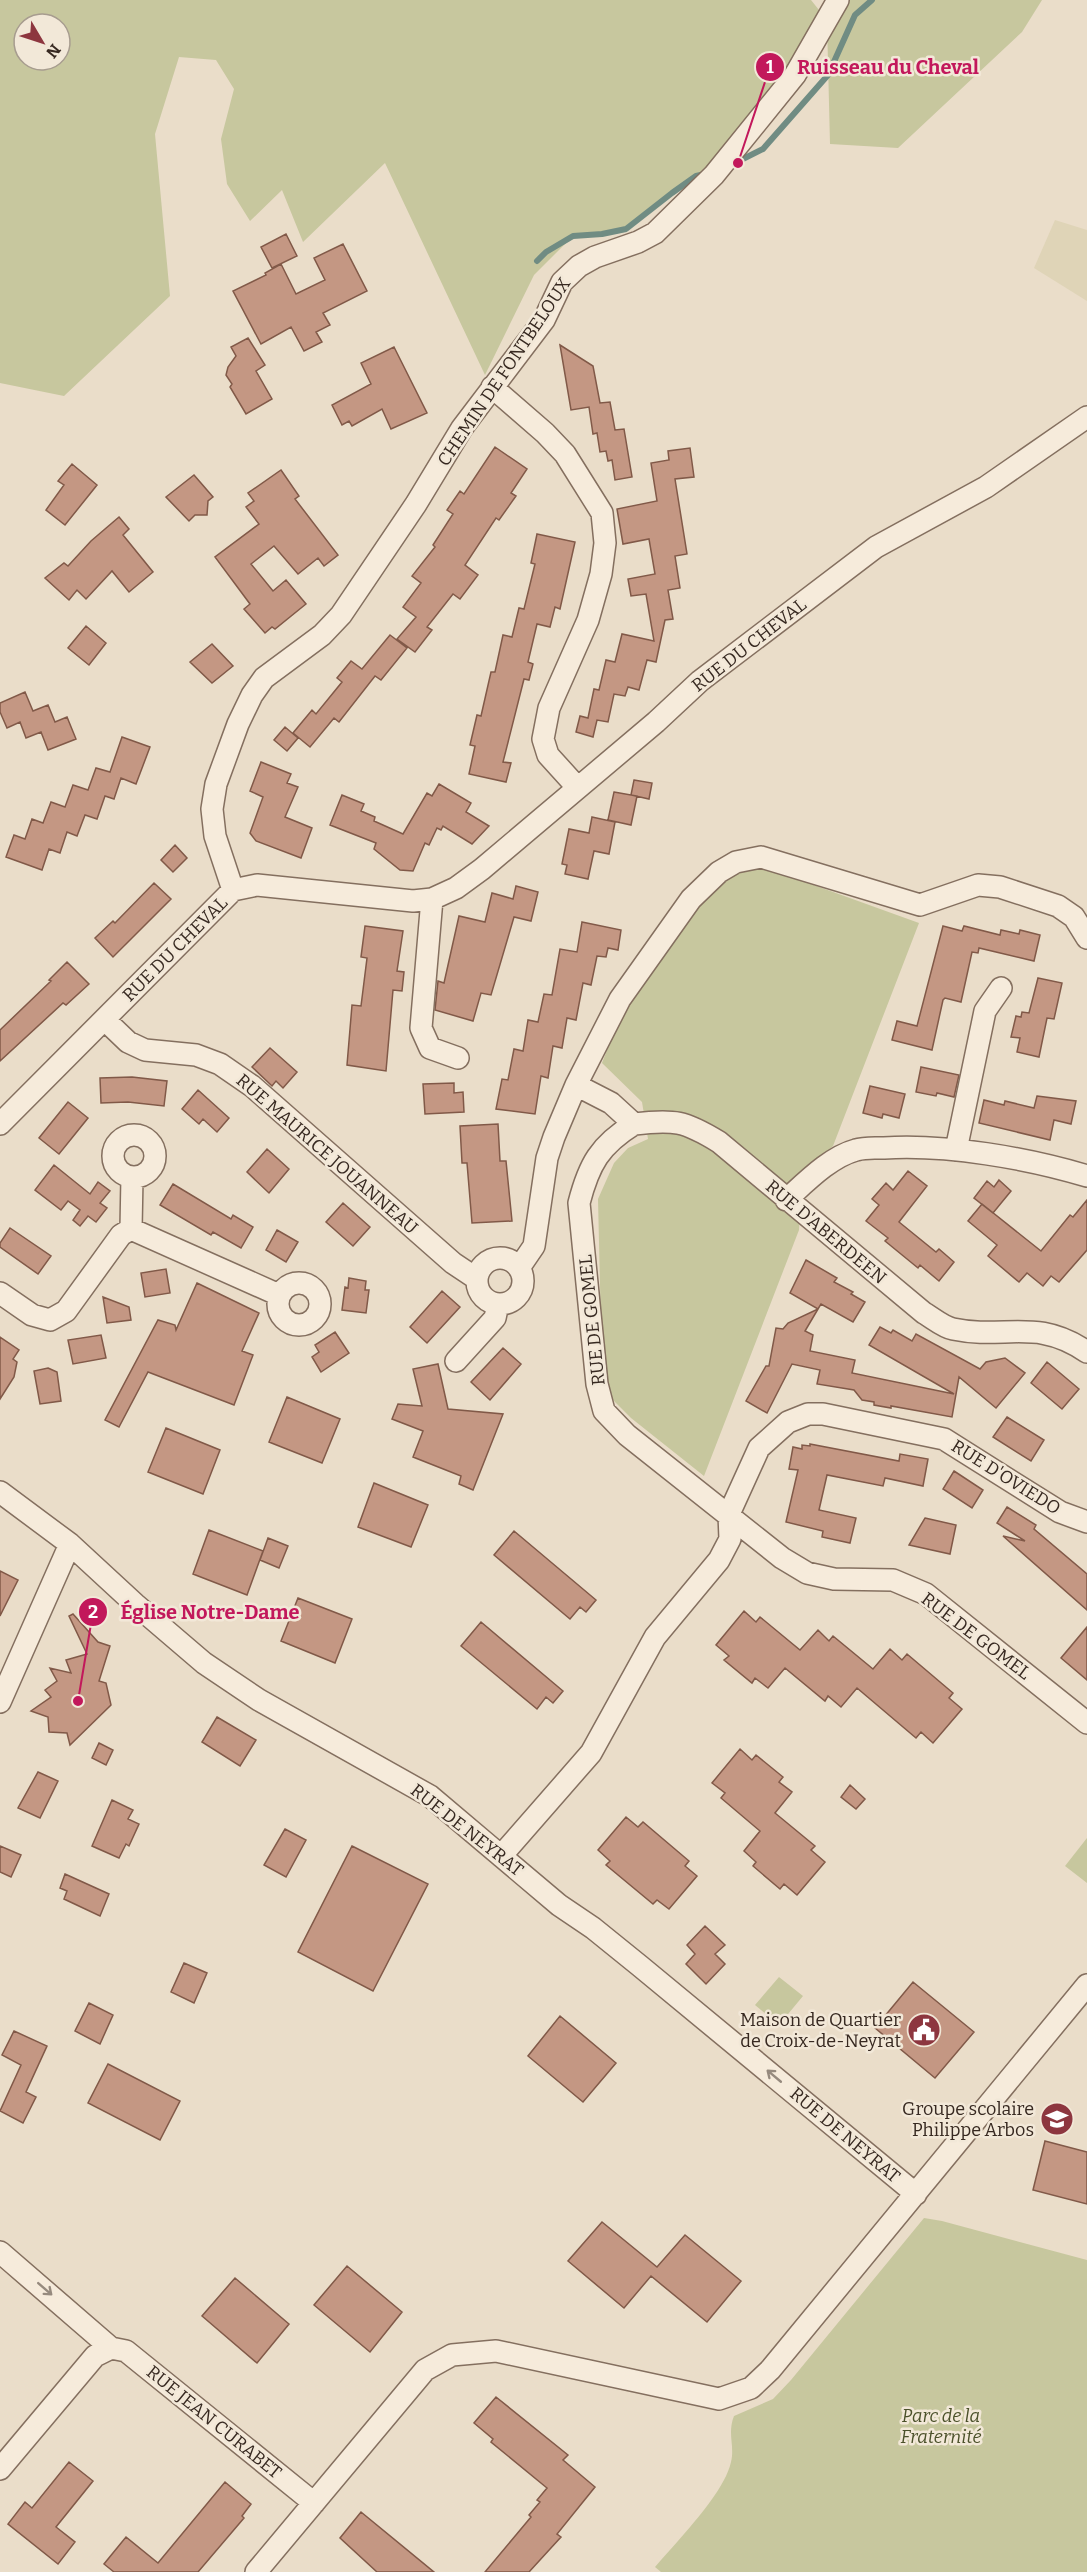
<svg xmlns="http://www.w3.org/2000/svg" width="1087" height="2572" font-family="Bitter,serif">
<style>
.farmland{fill:#dfd4b7}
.green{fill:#c7c79e;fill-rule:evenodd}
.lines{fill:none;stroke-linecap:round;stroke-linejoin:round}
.stream{stroke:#708c83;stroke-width:6}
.building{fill:#c49783;stroke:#815948;stroke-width:1.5}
.street-casing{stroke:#846f5f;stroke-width:24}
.street{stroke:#f6ebdb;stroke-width:21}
.oneway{stroke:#968a7e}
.labels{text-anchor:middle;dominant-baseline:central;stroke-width:5;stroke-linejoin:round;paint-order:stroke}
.street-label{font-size:18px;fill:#372921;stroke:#f2e8d8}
.poi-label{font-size:18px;fill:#372921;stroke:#f2e8d8;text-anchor:end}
.park-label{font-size:18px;font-style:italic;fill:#4b512a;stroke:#f2e8d8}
.leader{fill:none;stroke:#c2185b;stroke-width:2}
.callout-dot{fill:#c2185b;stroke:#f2e8d8;stroke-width:2}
.mark-label{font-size:18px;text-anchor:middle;font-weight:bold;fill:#fff}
.callout-label{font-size:20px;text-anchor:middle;font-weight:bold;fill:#c2185b;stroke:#f2e8d8;stroke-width:5;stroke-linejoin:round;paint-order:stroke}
</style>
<rect width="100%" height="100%" fill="#eaddc9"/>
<path class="farmland" d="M1055,220l32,10v71l-53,-33z"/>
<path class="green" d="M0,0h811l16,20 14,-20h201l-20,32 -124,116 -68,-4 -3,-122 -113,153 -42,18 -46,36 -53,7 -39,39 -49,100 -100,-212 -82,79 -21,-52 -32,31 -23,-37 -6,-45 13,-50 -18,-29 -37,-3 -24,77 15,162 -106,100 -64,-13zM24,24h36v36h-36z
M758,868l28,7 133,48 -86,223 -31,29 -3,55 -95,246 -73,-58 -22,-22 -7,-26 -4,-171 16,-36 14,-15 20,-9 -6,-37 -40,-39 23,-59 67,-95 26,-26 17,-9z
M1087,1838v45l-22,-17z
M779,1977l24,19 -24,29 -24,-20z
M924,2218l18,3 145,39v312h-426l-6,-5c22,-26 69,-73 76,-105 4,-17 -4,-28 3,-46l39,-17 18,-19z"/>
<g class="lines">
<path class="stream" d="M729,166l34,-17 65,-74 27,-60 17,-15
M537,261l9,-9 27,-16 29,-2 24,-5 46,-36 24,-17 9,-2"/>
</g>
<path class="building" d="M286,234l11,22 -25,12 -11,-21z
M343,244l24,47 -44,22 7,12 -14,7 6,10 -18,9 -13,-24 -30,17 -28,-53 33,-16 -1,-2 16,-9 15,30 29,-14 -11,-22z
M248,338l17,27 -9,6 16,28 -26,15 -16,-27 2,-3 -6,-9 2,-8 8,-11 -5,-9z
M560,345l33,21 7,37 10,-1 5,28 9,-1 8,48 -17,3 -3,-20 -4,1 -2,-10 -6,1 -3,-19 -4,1 -4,-27 -18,3z
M394,347l33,66 -36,16 -9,-20 -30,17 -3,-5 -7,4 -10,-20 39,-21 -10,-21z
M495,447l32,22 -16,24 5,3 -17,24 -3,-2 -31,47 13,10 -18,24 -7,-5 -26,33 5,3 -17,22 -18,-13 19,-22 -13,-10 18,-24 -9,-7 23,-29 -2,-2 20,-31 -6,-4 13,-19 4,3z
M690,448l4,29 -19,2 12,75 -12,2 5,32 -12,2 5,29 -8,1 -9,42 -9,-2 -8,30 -11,-3 -3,9 -11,-2 -6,28 -11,-2 -4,17 -17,-5 4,-16 8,2 6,-29 5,1 7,-30 9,2 7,-28 32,7 -8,-47 -15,2 -3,-17 27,-5 -6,-35 -26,5 -6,-35 40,-8 -6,-38 18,-3 -1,-9z
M72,464l25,21 -32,40 -19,-15 18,-25 -6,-4z
M281,470l18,26 -4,3 43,56 -14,11 -6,-8 -20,16 -24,-28 -23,18 22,27 13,-11 20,24 -31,25 -3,-2 -7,6 -21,-24 6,-5 -35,-47 44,-33 -13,-17 8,-6 -6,-8z
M194,475l19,22 -5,4 -1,14h-12l-6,6 -23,-24z
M119,517l10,12 -6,6 30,37 -24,20 -17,-21 -26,28 -9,-9 -8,10 -24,-22 19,-15 4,3 23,-25z
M537,534l38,8 -15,67 -5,-2 -5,20 -13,-3 -9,38 5,2 -4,16 -5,-1 -21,83 8,1 -5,19 -37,-8 6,-28 -5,-1 7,-30 4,1 10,-44h4l8,-37 9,2 7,-29 5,1 11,-45 -4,-1z
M86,626l20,17 -17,22 -21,-17z
M390,635l17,13 -26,32 -6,-4 -36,46 -5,-4 -24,29 -17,-14 19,-23 4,4 26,-32 -5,-4 14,-17 11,8z
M212,644l21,22 -21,17 -22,-21z
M25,692l8,19 15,-6 7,17 12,-5 9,22 -28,11 -7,-18 -15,6 -6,-16 -13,6 -7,-16v-9z
M285,727l13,11 -11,13 -13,-11z
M122,737l28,10 -14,37 -15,-6 -7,21 -9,-3 -8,23 -12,-4 -8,21 -10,-4 -7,21 -11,-4 -7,21 -36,-13 8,-22 11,4 7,-20 11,4 8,-21 14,5 8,-22 15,5 8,-22 14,4z
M261,762l30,12 -4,9 11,4 -13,30 27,11 -11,30 -45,-17 -6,-8 13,-36 -13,-6z
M634,780l18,3 -3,16 -18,-4z
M439,784l32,19 -5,9 23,14 -17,18 -29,-18 -2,4 -4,-2 -8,17 -4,-2 -12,28 -13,-1 -26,-21 2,-6 -46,-18 12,-30 22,9 -3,7 14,6 -1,4 29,13 24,-41 5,3z
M614,792l23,4 -6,29 -23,-5z
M592,817l23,5 -6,32 -15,-3 -6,28 -23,-5 2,-9 -5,-1 7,-35 20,4z
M175,845l12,13 -14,14 -12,-12z
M154,883l17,16 -58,58 -18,-19 18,-17 2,2z
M516,886l22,6 -7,29 -17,-4 -23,78 -10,-2 -8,28 -38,-11 3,-29 6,2 15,-67 26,6 7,-29 21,6z
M582,922l39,8 -3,20 -10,-2 -2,9 -9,-1 -6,29 -8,-2 -7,37 -9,-2 -5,30 -9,-2 -5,32 -7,-2 -6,38 -39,-5 6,-30 6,1 6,-31 9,2 5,-31 10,2 6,-28 8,1 8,-46 17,3z
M365,926l38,5 -6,40 7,1 -2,19 -9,-1 -7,81 -39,-6 5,-60 9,1 6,-48 -6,-1z
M943,926l19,5 2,-5 36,9 1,-5 18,4 1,-4 20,5 -6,26 -55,-13 -1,5 -6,-1 -11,50 -16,-4 -2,2 -11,50 -40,-10 5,-19 20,5z
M67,962l22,22 -23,21 -3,-2 -63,58v-31l51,-49 -2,-1z
M1038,978l24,5 -8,36 -7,-1 -8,39 -22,-5 3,-14 -9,-1 5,-21 5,1 1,-5 7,1z
M270,1048l27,24 -14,16 -7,-7 -4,5 -20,-19z
M921,1067l38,8 -5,22 -17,-4 -1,3 -20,-4z
M132,1077l35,4 -3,25 -36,-4 -27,1 -1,-25z
M454,1083v10l9,-1 1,20 -39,2 -2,-30z
M870,1086l35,8 -6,24 -16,-4 -1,4 -19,-5z
M198,1090l31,28 -12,14 -14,-13 -4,5 -17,-15z
M1037,1096l39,5 -5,23 -17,-4 -4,20 -71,-17 5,-23 20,5 1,-4 29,7z
M68,1102l20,16 -29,36 -20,-16z
M498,1124l2,37h6l6,60 -40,2 -5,-60h-5l-2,-37z
M267,1149l22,20 -20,24 -22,-21z
M54,1165l36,29 8,-12 12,9 -10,12 7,5 -11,14 -8,-6 -8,10 -7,-6 7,-10 -12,-9 -7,9 -26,-20z
M908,1171l19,15 -28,36 37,30 3,-3 15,13 -15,19 -19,-16 -2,3 -33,-27 3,-3 -22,-17 13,-16 -7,-6 14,-16 7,7z
M999,1180l12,11 -18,22 -19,-15 13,-17 7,6z
M173,1184l58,35 2,-4 20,12 -12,21 -28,-16 -2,3 -51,-30z
M1087,1200v50l-28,32 -8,-6 -8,10 -16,-13 -8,9 -31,-26 9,-11 -29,-24 14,-17 59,47 29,-36 3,2z
M343,1203l27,24 -17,19 -27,-24z
M10,1228l41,28 -13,18 -38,-27v-4z
M277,1230l21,12 -12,20 -20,-12z
M806,1260l31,18 -3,4 19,10 -2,2 14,8 -12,20 -32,-18 -3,5 -28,-16z
M166,1269l4,24 -25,4 -4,-24z
M349,1278l17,3 -1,9h4l-3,23 -24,-3 3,-23 3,1z
M197,1283l62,30 -17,38 11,4 -19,50 -86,-33 -29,55 -14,-7 53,-100 17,5 1,5z
M442,1291l18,16 -33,36 -17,-16z
M103,1297l26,10 2,13 -24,3z
M818,1309l-13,22 8,4 -3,16 45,9 -3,13 102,21 -85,-49 11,-18 11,6 2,-3 19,11 4,-7 64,35 6,-7 19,-4 20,15 -29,35 -37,-31 -7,40 -61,-11v2l-17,-3v-3l-12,-2 -8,-10 -37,-6 3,-14 -28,-6 -25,49 -21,-12 20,-35h3l7,-38 7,1 5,-6z
M335,1332l14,21 -28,19 -9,-15 7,-5 -4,-7z
M101,1335l5,23 -33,6 -5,-24z
M0,1337l19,13 -6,9 4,3 -3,15 -14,22z
M503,1348l18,16 -31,36 -19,-18z
M1047,1362l32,27 -17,20 -31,-26z
M438,1364l10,45 55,5 -30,76 -14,-6 2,-8 -48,-19 10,-26 -31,-12 6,-15 24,2 -9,-37z
M48,1368l9,4 4,29 -21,3 -6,-33z
M287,1397l53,22 -18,44 -53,-21z
M1007,1417l37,23 -13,21 -38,-24z
M166,1428l54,22 -17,44 -55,-22z
M810,1444l89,17 1,-7 28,5 -5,27 -38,-8 -2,8 -56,-11 -8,35 37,8 -6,25 -28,-6 1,-6 -37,-9 12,-52 -9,-1 4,-22 9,2v-4l8,1z
M954,1471l29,19 -11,18 -29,-19z
M374,1483l54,22 -17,42 -53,-20z
M1007,1507l29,18 -2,4 53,45v36l-84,-74 22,5 -28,-18z
M925,1518l31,7 -6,29 -41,-9z
M209,1530l54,21 -16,44 -54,-21z
M514,1531l82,69 -10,12 -6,-5 -10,12 -76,-64z
M268,1538l20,8 -9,22 -19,-8z
M0,1571l18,9 -18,36z
M298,1598l54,21 -17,44 -54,-22z
M744,1611l12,11 4,-5 40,33 18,-20 11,11 4,-5 40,33 17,-20 12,11 5,-6 46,39 -4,5 13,11 -29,34 -12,-11 -5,6 -59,-50 -16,19 -13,-11 -3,5 -40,-33 -17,20 -13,-10 -3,5 -28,-23 5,-4 -13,-11z
M73,1614l25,28 12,4 -11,35 7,2 5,22 -41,40 -3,-12 -18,-1 -1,-15 -17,-6 20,-14 -6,-7 12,-9 -7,-13 21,5 -5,-13 21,-6 -18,-38z
M481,1622l82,69 -10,12 -7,-6 -9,12 -76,-63z
M1087,1627v53l-26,-22z
M217,1717l39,23 -16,26 -38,-24z
M99,1743l14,7 -7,15 -14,-7z
M740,1749l12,11 4,-5 27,22 -4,5 13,10 -17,21 40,33 -4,4 14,12 -28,33 -13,-11 -4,5 -27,-23 3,-4 -12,-11 16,-20 -39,-33 4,-5 -13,-10z
M38,1772l20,9 -18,37 -22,-10z
M850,1785l15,14 -9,10 -15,-12z
M112,1800l21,10 -5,9 11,5 -10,22 -3,-2 -7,14 -27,-12z
M626,1817l12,10 5,-5 46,39 -4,5 12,10 -28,33 -12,-9 -4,4 -47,-39 4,-4 -12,-11z
M285,1829l21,11 -20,37 -22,-12z
M0,1846l21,9 -10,22 -11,-5z
M352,1846l76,38 -55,107 -75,-39z
M65,1874l44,20 -9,22 -36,-17 3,-8 -7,-3z
M705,1926l20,19 -10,9 10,10 -19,20 -20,-20 9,-10 -8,-9z
M184,1963l23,10 -13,30 -23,-11z
M913,1982l61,50 -39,46 -60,-50z
M89,2003l24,12 -13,29 -25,-13z
M560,2016l56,47 -33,39 -55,-46z
M14,2031l33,15 -21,46 10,5 -13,26 -23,-12 21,-46 -19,-10z
M108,2064l72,37 -20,39 -72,-37z
M1045,2141l42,11v52l-54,-14z
M602,2222l55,45 28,-32 56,46 -34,41 -56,-46 -27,32 -56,-47z
M347,2266l55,46 -32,40 -56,-47z
M235,2278l54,46 -32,39 -55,-47z
M496,2397l72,58 -5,5 32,27 -38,47 4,3 -32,35h-44l46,-55 -2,-2 11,-13 -3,-2 10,-12 -56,-46 2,-3 -19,-16z
M69,2462l24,19 -37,46 19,15 -17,22 -50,-40 17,-22 7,6z
M225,2482l26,22 -9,12 2,2 -46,54h-84l-10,-8 22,-27 32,26z
M361,2512l73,60h-57l-37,-34z"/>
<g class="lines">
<g class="street-casing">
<path id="street" d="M492,387l53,46 20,21 37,59 3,30 -4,31 -13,46 -39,88 -6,31 5,16 29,32
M233,890l-18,-54 -3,-27 4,-25 22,-60 14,-29 12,-17 58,-43 19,-20 75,-111 46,-76 82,-108 18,-38 17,-16 16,-9 43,-15 17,-9 59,-58 81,-100 43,-75
M432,899l-11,129 9,20 28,10
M105,1020l23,22 17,8 51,5 24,9 32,22 201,177 24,16
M576,1085l35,18 23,21c40,-5 51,-3 85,18l205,171c9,5 19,14 29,16 52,11 83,-12 134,23
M0,1124l233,-234 24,-5 156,16 19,-2 24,-11 26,-19 174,-147 44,-41 176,-134 110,-60 101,-70
M634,1124c-34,21 -45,40 -55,79l18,181 7,27 23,24 155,123 25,15 27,6 59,1 33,14 161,129
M113 1156a21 21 0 1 1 42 0a21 21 0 1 1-42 0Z
M956,1150l29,-139 16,-23
M786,1200c20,-18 44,-43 70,-50 9,-3 19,-2 28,-2 62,-4 143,10 203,28
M131,1229l1,-52
M477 1281a23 23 0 1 1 46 0a23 23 0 1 1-46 0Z
M519,1268l15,-22 13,-88 7,-21 22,-52 44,-86 71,-100 28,-27 17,-10 25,-5 159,48 58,-20 22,2 58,19 16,11 13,21
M278 1304a21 21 0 1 1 42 0a21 21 0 1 1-42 0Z
M0,1293l32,22 18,5 16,-9 55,-76 10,-6 148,66
M456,1361l39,-43 3,-14
M0,1492l70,52 65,60 69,59 55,37 171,96 129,109 34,23 47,38 276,228
M0,1702l70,-158
M501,1856l90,-103 64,-116 64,-77 11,-21 -1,-25 30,-66 29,-26 20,-8h15l121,25 116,73 27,10
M0,2252l111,96
M0,2469l95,-113 16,-8 15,3 188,152
M256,2572l169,-202 27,-15 44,-4 223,48 32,-11 19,-18 317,-385"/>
</g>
<use href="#street" class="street"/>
</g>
<defs><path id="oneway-shaft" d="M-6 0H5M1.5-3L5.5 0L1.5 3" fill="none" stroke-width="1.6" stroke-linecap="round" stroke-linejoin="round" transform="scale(1.5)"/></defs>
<g class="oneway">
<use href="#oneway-shaft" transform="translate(774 2076) rotate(-140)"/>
<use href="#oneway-shaft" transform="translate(45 2289) rotate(41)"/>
</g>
<defs>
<g id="civic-disc" transform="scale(1.725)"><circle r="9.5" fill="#8d363f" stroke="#f2e8d8"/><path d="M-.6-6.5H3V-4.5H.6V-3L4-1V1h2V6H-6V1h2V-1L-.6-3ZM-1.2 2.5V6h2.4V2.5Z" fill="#fff"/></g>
<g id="school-disc" transform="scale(1.725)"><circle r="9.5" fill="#8d363f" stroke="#f2e8d8"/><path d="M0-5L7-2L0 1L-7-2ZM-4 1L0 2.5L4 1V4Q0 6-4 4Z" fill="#fff"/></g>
</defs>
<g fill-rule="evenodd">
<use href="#civic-disc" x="924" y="2030"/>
<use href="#school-disc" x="1057" y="2119"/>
</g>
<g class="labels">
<g class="street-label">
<text transform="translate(504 372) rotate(-56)">CHEMIN DE FONTBELOUX</text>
<text transform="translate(749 645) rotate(-38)">RUE DU CHEVAL</text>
<text transform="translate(175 949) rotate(-45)">RUE DU CHEVAL</text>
<text transform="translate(327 1154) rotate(41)">RUE MAURICE JOUANNEAU</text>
<text transform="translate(826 1232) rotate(40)">RUE D'ABERDEEN</text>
<text transform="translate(592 1320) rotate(-96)">RUE DE GOMEL</text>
<text transform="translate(1006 1477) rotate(32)">RUE D'OVIEDO</text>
<text transform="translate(976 1636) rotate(37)">RUE DE GOMEL</text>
<text transform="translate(467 1830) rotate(38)">RUE DE NEYRAT</text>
<text transform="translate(845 2135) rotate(40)">RUE DE NEYRAT</text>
<text transform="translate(214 2422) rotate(39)">RUE JEAN CURABET</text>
</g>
<g class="poi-label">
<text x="901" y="2020">Maison de Quartier<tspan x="901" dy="21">de Croix-de-Neyrat</tspan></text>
<text x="1034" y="2109">Groupe scolaire<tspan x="1034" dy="21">Philippe Arbos</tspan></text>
</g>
<g class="park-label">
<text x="941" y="2416">Parc de la<tspan x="941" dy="21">Fraternité</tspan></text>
</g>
</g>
<path class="leader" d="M738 163L770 67M78 1701L93 1612"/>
<g class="callout-dot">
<circle cx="738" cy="163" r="6"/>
<circle cx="78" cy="1701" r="6"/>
<circle cx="770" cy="67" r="15"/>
<circle cx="93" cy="1612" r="15"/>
</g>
<g class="mark-label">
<text x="770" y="73">1</text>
<text x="93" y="1618">2</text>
</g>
<g class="callout-label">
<text x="888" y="74">Ruisseau du Cheval</text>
<text x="210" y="1619">Église Notre-Dame</text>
</g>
<g transform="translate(42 42) rotate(129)"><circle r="28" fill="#f2e8d8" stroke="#a79c8f" stroke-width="1.5"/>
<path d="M0-4.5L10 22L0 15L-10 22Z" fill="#8d363f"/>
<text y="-9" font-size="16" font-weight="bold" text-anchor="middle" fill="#372921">N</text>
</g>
</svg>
